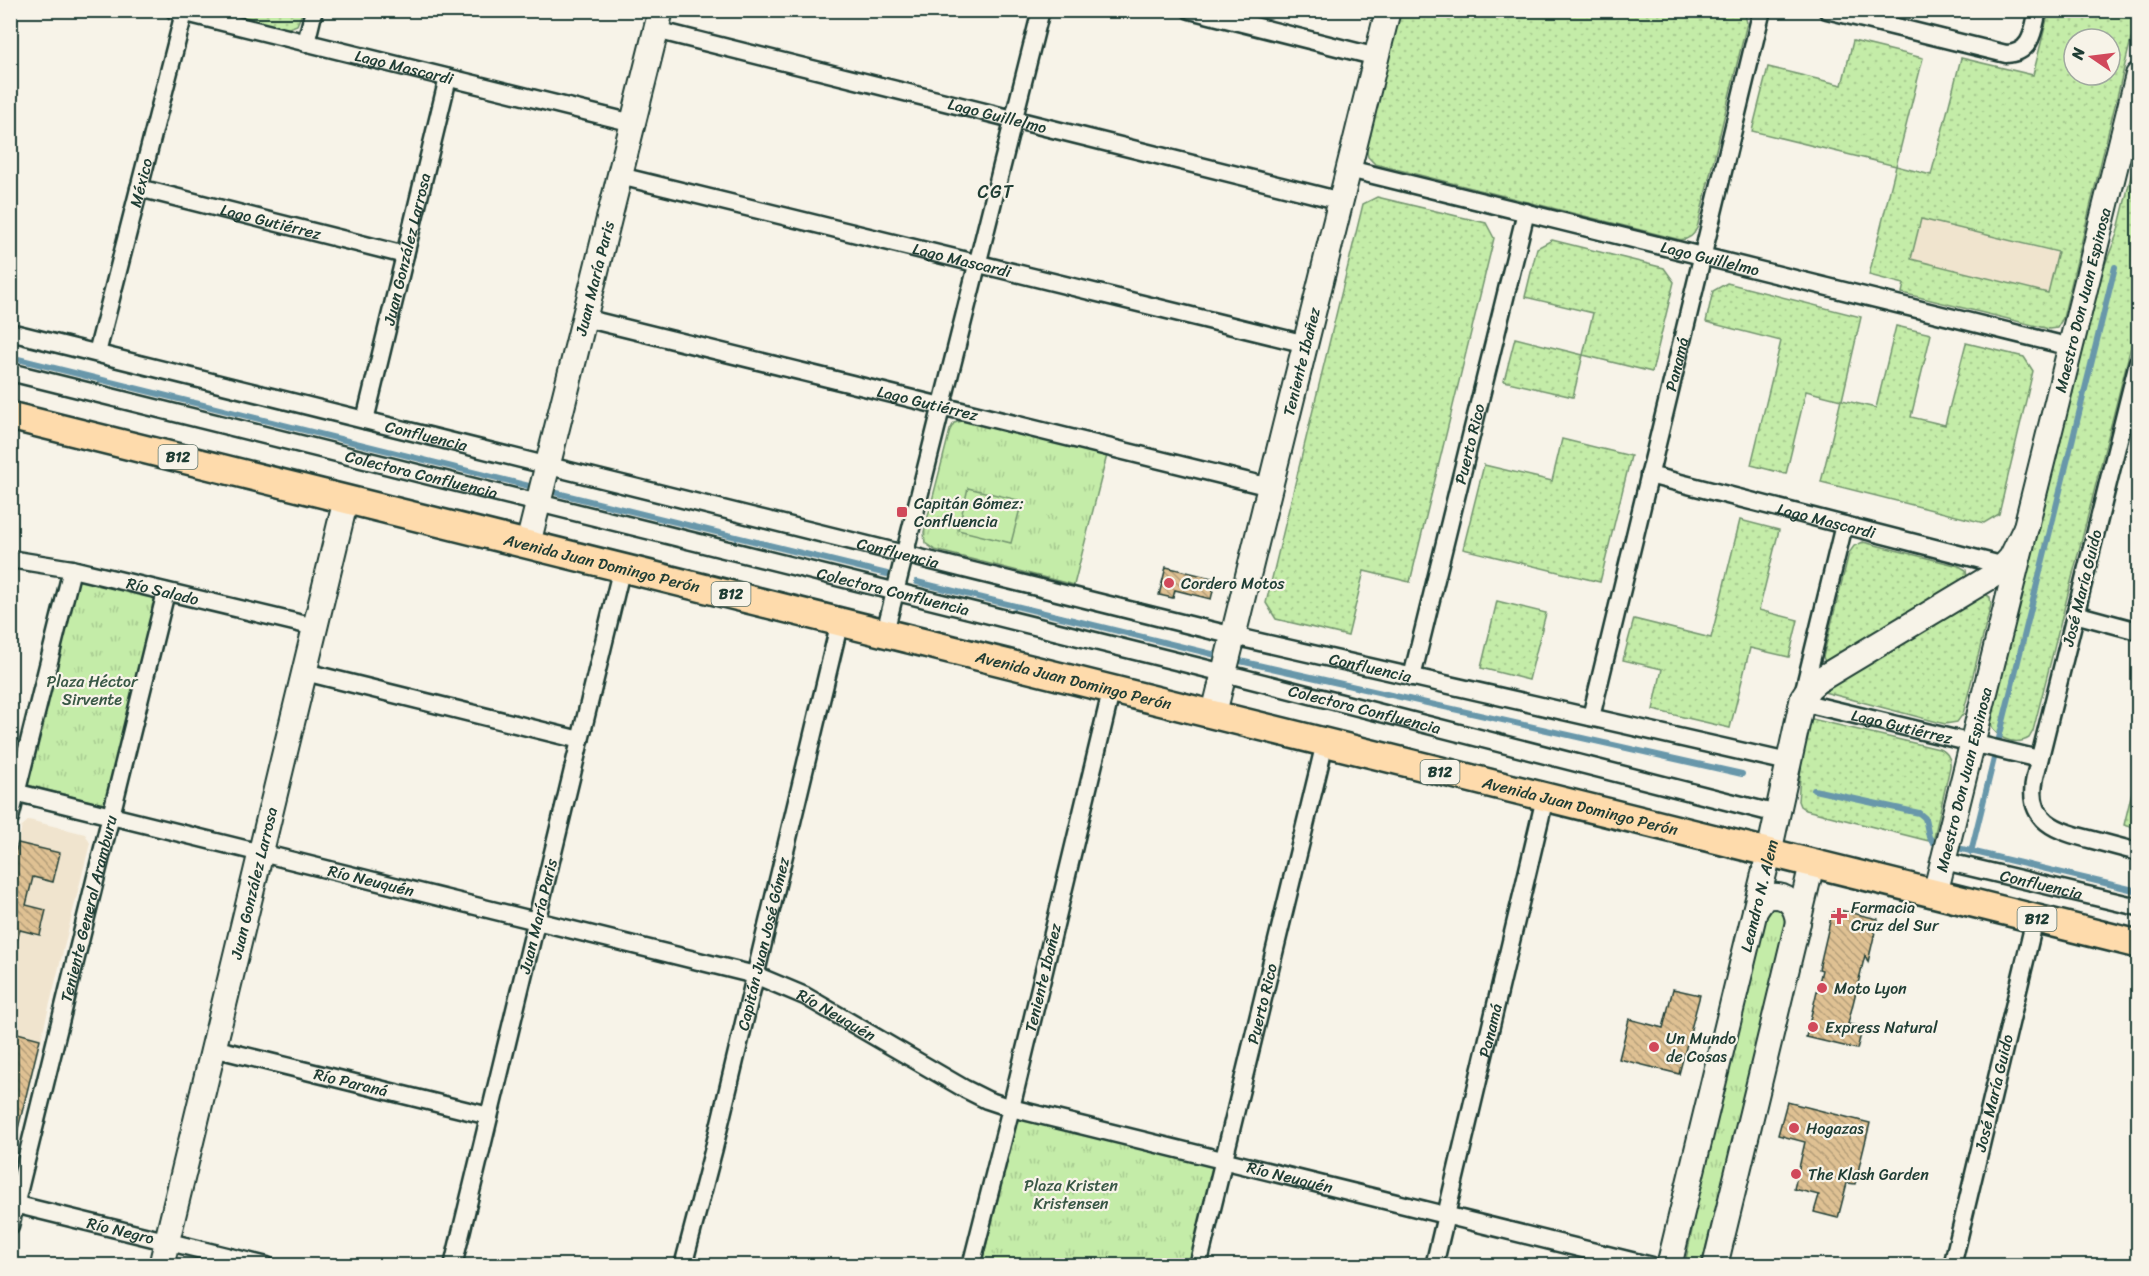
<svg xmlns="http://www.w3.org/2000/svg" width="2149" height="1276" font-family="Sriracha,sans-serif">
<style>
.built{fill:#f0e4ce}
.grass{fill:url(#grass-dots);stroke:#72946e;stroke-width:1.5;fill-rule:evenodd}
.park{fill:url(#park-tufts);stroke:#72946e;stroke-width:1.5}
.garden{fill:#c4eca8;stroke:#72946e;stroke-width:1.5}
.lines{fill:none;stroke-linecap:round;stroke-linejoin:round}
.stream{stroke:#6897aa;stroke-width:6}
.building{fill:url(#building-back-hatch);stroke:#1f3d34;stroke-width:1.5}
.street-casing{stroke:#1f3d34;stroke-width:21}
.secondary-casing{stroke:#1f3d34;stroke-width:28}
.primary-casing{stroke:#1f3d34;stroke-width:32}
.street{stroke:#f7f3e8;stroke-width:16}
.secondary{stroke:#f7f3e8;stroke-width:24}
.primary{stroke:#fedbac;stroke-width:27}
.poi-dot{fill:#d1495b;stroke:#f7f3e8;stroke-width:2}
.labels{text-anchor:middle;dominant-baseline:central;stroke-width:4.5;stroke-linejoin:round;paint-order:stroke}
.shield{fill:#f7f3e8;stroke:#60746a;stroke-width:1.5}
.shield-label{font-size:15px;font-weight:bold;fill:#1f3d34}
.street-label{font-size:16px;fill:#1f3d34;stroke:#f7f3e8}
.poi-label{font-size:16px;fill:#1f3d34;stroke:#f7f3e8;text-anchor:start}
.park-label{font-size:16px;fill:#385745;stroke:#f7f3e8}
.neighbourhood-label{font-size:18px;letter-spacing:1.5px;fill:#1f3d34;stroke:#f7f3e8}
</style>
<defs>
<pattern id="grass-dots" width="8" height="8" patternUnits="userSpaceOnUse" patternTransform="scale(1.5)"><rect width="8" height="8" fill="#c4eca8"/><path d="M2 2h.1M6 6h.1" fill="none" stroke="#a8cb91" stroke-width="1.8" stroke-linecap="round"/></pattern>
<pattern id="park-tufts" width="24" height="20" patternUnits="userSpaceOnUse" patternTransform="scale(1.5)"><rect width="24" height="20" fill="#c4eca8"/><path d="M3 7l-1-3M5 7V3M7 7l1-3M15 17l-1-3M17 17v-4M19 17l1-3" fill="none" stroke="#a8cb91"/></pattern>
<pattern id="building-back-hatch" width="6" height="6" patternUnits="userSpaceOnUse" patternTransform="scale(1.5)"><rect width="6" height="6" fill="#dfc193"/><path d="M-1 5l2 2M0 0l6 6M5-1l2 2" fill="none" stroke="#b49e79"/></pattern>
</defs>
<rect width="100%" height="100%" fill="#f7f3e8"/>
<filter id="ink" filterUnits="userSpaceOnUse"><feTurbulence type="fractalNoise" baseFrequency=".0167" numOctaves="2"/><feDisplacementMap in="SourceGraphic" scale="12" xChannelSelector="R" yChannelSelector="G"/><feConvolveMatrix kernelMatrix="1 2 1 2 8 2 1 2 1" color-interpolation-filters="sRGB"/></filter>
<g filter="url(#ink)">
<path class="built" d="M1921,218l137,35 -10,40 -137,-34z
M29,820l56,14 5,9 -79,316v-288l11,-45z"/>
<path class="grass" d="M1744,10l3,13 -50,205c-4,9 -11,13 -20,11l-302,-75 -7,-7 -2,-10 35,-136z
M211,11l92,-1v1l-6,14 -10,4z
M2049,11h89l-75,307 -6,10 -8,1 -147,-36 2,-9 -35,-9 27,-109 -144,-35 16,-64 74,18 11,-44 70,17 -27,108 35,9 30,-117 72,17zM2074,39h36v36h-36zM1921,219l137,33 -10,41 -137,-34z
M2138,147v172l-105,412 -4,7c-15,9 -38,-1 -38,-18l101,-422 25,-64z
M1377,197l109,26 8,15 -84,344 -46,-11 -16,65 -72,-17 -10,-16 97,-399z
M1552,240l112,28 10,14 -22,90 -69,-17 -10,42 -69,-16 11,-43 68,17 10,-42 -68,-16 12,-49z
M1727,283l134,34 -19,83 34,8 20,-82 35,8 -20,83 34,8 21,-82 58,14 9,14 -34,143 -15,9 -163,-41 20,-82 -35,-9 -20,83 -35,-9 30,-124 -75,-19 7,-31z
M1562,439l69,17 -31,126 -137,-33 21,-84 68,16z
M1740,520l39,10 -20,80 39,10 -9,37 -39,-9 -20,80 -77,-18 9,-41 -39,-9 11,-41 77,19z
M1863,542l96,24 7,4 1,8 -142,84 -2,-5 26,-104 5,-7z
M1985,594l5,3 1,8 -28,109 -6,8 -12,2 -121,-32 -1,-2z
M1497,601l49,12 -17,67 -48,-12z
M1812,719l127,30c9,3 12,9 11,18l-17,75 -127,-32 -6,-4 -2,-5 5,-59z
M2138,767v62l-14,-4z"/>
<path class="park" d="M966,420l141,35 -33,130 -139,-35 -10,-7 -1,-11 26,-102 4,-7z
M76,575l84,21 -51,210 -85,-22z
M1773,908l6,1 6,4 2,12 -84,333 -5,7h-8l-4,-6 8,-38v-20l69,-282z
M1020,1110l204,50 -27,105 -216,1z"/>
<path class="garden" d="M968,488l54,13 -11,42 -53,-13z"/>
<g class="lines">
<path class="stream" d="M10,357l519,129
M557,493l330,81
M917,582l299,73
M1240,661l502,113
M1814,790l105,23 6,5 4,19 4,5
M1962,849l176,42
M1971,852l144,-585"/>
</g>
<path class="building" d="M1166,567l50,12 -5,20 -36,-9 -2,8 -14,-3z
M18,843l42,10 -7,29 -20,-5 -7,28 20,5 -6,25 -20,-5 -4,15 -6,-1v-73z
M1839,910l39,9 -10,43 -3,-7 -17,69 15,3 -6,22 -51,-12 16,-67 -3,-1 13,-56z
M1673,989l27,6 -21,79 -60,-15 10,-40 34,9z
M10,1031l30,8 -24,98 -6,-1z
M1787,1102l83,21 -15,61 -8,-1 -9,35 -24,-6 5,-17 -25,-6 11,-47 -27,-7z"/>
<g class="lines">
<g class="street-casing">
<g id="street">
<path id="s1" d="M174,10l459,113"/>
<path d="M1190,10l187,47"/>
<path d="M1827,10l179,44c26,-1 27,-23 32,-44"/>
<path id="s2" d="M656,30l685,171"/>
<path d="M306,43l8,-33"/>
<path id="s3" d="M1349,169l722,178"/>
<path id="s4" d="M620,176l686,168"/>
<path id="s5" d="M139,188l266,67"/>
<path id="s6" d="M584,318l686,169"/>
<path id="s7" d="M10,332l1232,306 546,124"/>
<path id="s8" d="M97,353l87,-340"/>
<path d="M2138,362l-103,415c-10,45 22,54 58,63 15,4 30,8 45,12"/>
<path id="s9" d="M10,372l1214,301 553,141"/>
<path id="s10" d="M365,420l83,-342"/>
<path id="s11" d="M1649,475l356,91"/>
<path id="s12" d="M1844,525l-43,177 238,57"/>
<path id="s13" d="M10,559l62,10 243,58"/>
<path d="M2075,614l63,17"/>
<path d="M885,632l156,-622"/>
<path d="M305,672l275,68"/>
<path id="s14" d="M1412,677l114,-465"/>
<path id="s15" d="M1591,717l171,-707"/>
<path id="s16" d="M10,791l745,184 50,21 160,93 22,11 24,8 641,158"/>
<path d="M10,818l62,-249"/>
<path id="s17" d="M1944,861l194,46"/>
<path id="s18" d="M213,1048l276,68"/>
<path id="s19" d="M10,1203l257,63"/>
<path id="s20" d="M10,1226l156,-634"/>
<path id="s21" d="M453,1266l169,-699"/>
<path id="s22" d="M683,1266l31,-118 126,-527"/>
<path id="s23" d="M971,1266l40,-158 101,-420"/>
<path id="s24" d="M1198,1266l127,-523"/>
<path id="s25" d="M1434,1266l111,-468"/>
<path id="s26" d="M1952,1266l83,-347"/>
</g>
</g>
<g class="secondary-casing">
<g id="secondary">
<path id="s27" d="M528,544l133,-534"/>
<path id="s28" d="M1214,713l174,-703"/>
<path id="s29" d="M1935,894l203,-819"/>
<path d="M1755,911l9,-13c20,-7 32,5 34,24"/>
<path id="s30" d="M161,1266l185,-767"/>
<path id="s31" d="M1669,1266l100,-413 34,-156 6,-9 8,-7 180,-108 14,-15 16,-33"/>
<path d="M1715,1266l97,-402"/>
</g>
</g>
<g class="primary-casing">
<g id="primary">
<path id="s32" d="M10,416l2128,528"/>
</g>
</g>
<use href="#street" class="street"/>
<use href="#secondary" class="secondary"/>
<use href="#primary" class="primary"/>
</g>
</g>
<g class="poi-dot">
<rect x="896" y="506" width="12" height="12" rx="3"/>
<circle cx="1169" cy="583" r="6"/>
<path d="M1836 907h6v6h6v6h-6v6h-6v-6h-6v-6h6z"/>
<circle cx="1822" cy="988" r="6"/>
<circle cx="1813" cy="1027" r="6"/>
<circle cx="1654" cy="1047" r="6"/>
<circle cx="1794" cy="1128" r="6"/>
<circle cx="1796" cy="1174" r="6"/>
</g>
<g class="labels">
<g class="shield">
<rect x="158.5" y="445" width="39" height="24" rx="4.5"/>
<rect x="711.5" y="582" width="39" height="24" rx="4.5"/>
<rect x="1420.5" y="760" width="39" height="24" rx="4.5"/>
<rect x="2017.5" y="907" width="39" height="24" rx="4.5"/>
</g>
<g class="shield-label">
<text x="178" y="457">B12</text>
<text x="731" y="594">B12</text>
<text x="1440" y="772">B12</text>
<text x="2037" y="919">B12</text>
</g>
<g class="street-label">
<text stroke="none"><textPath href="#s1" startOffset="237">Lago Mascardi</textPath></text>
<text stroke="none"><textPath href="#s2" startOffset="352">Lago Guillelmo</textPath></text>
<text stroke="none"><textPath href="#s8" startOffset="176">México</textPath></text>
<text stroke="none"><textPath href="#s5" startOffset="136">Lago Gutiérrez</textPath></text>
<text stroke="none"><textPath href="#s10" startOffset="176">Juan González Larrosa</textPath></text>
<text stroke="none"><textPath href="#s3" startOffset="372">Lago Guillelmo</textPath></text>
<text stroke="none"><textPath href="#s4" startOffset="352">Lago Mascardi</textPath></text>
<text stroke="none"><textPath href="#s27" startOffset="274">Juan María Paris</textPath></text>
<text stroke="none"><textPath href="#s29" startOffset="612">Maestro Don Juan Espinosa</textPath></text>
<text stroke="none"><textPath href="#s28" startOffset="362">Teniente Ibañez</textPath></text>
<text stroke="none"><textPath href="#s15" startOffset="363">Panamá</textPath></text>
<text stroke="none"><textPath href="#s6" startOffset="354">Lago Gutiérrez</textPath></text>
<text stroke="none"><textPath href="#s7" startOffset="429">Confluencia</textPath></text>
<text stroke="none"><textPath href="#s14" startOffset="240">Puerto Rico</textPath></text>
<text stroke="none"><textPath href="#s9" startOffset="424">Colectora Confluencia</textPath></text>
<text stroke="none"><textPath href="#s11" startOffset="183">Lago Mascardi</textPath></text>
<text stroke="none"><textPath href="#s7" startOffset="915">Confluencia</textPath></text>
<text stroke="none"><textPath href="#s32" startOffset="610">Avenida Juan Domingo Perón</textPath></text>
<text transform="translate(2082 588) rotate(-76)">José María Guido</text>
<text stroke="none"><textPath href="#s13" startOffset="156">Río Salado</textPath></text>
<text stroke="none"><textPath href="#s9" startOffset="910">Colectora Confluencia</textPath></text>
<text stroke="none"><textPath href="#s7" startOffset="1401">Confluencia</textPath></text>
<text stroke="none"><textPath href="#s32" startOffset="1096">Avenida Juan Domingo Perón</textPath></text>
<text stroke="none"><textPath href="#s9" startOffset="1396">Colectora Confluencia</textPath></text>
<text stroke="none"><textPath href="#s12" startOffset="286">Lago Gutiérrez</textPath></text>
<text stroke="none"><textPath href="#s29" startOffset="118">Maestro Don Juan Espinosa</textPath></text>
<text stroke="none"><textPath href="#s32" startOffset="1618">Avenida Juan Domingo Perón</textPath></text>
<text stroke="none"><textPath href="#s16" startOffset="372">Río Neuquén</textPath></text>
<text stroke="none"><textPath href="#s30" startOffset="394">Juan González Larrosa</textPath></text>
<text stroke="none"><textPath href="#s17" startOffset="100">Confluencia</textPath></text>
<text stroke="none"><textPath href="#s31" startOffset="381">Leandro N. Alem</textPath></text>
<text stroke="none"><textPath href="#s20" startOffset="327">Teniente General Aramburu</textPath></text>
<text stroke="none"><textPath href="#s21" startOffset="360">Juan María Paris</textPath></text>
<text stroke="none"><textPath href="#s22" startOffset="332">Capitán Juan José Gómez</textPath></text>
<text stroke="none"><textPath href="#s23" startOffset="297">Teniente Ibañez</textPath></text>
<text stroke="none"><textPath href="#s24" startOffset="270">Puerto Rico</textPath></text>
<text stroke="none"><textPath href="#s16" startOffset="858">Río Neuquén</textPath></text>
<text stroke="none"><textPath href="#s25" startOffset="242">Panamá</textPath></text>
<text stroke="none"><textPath href="#s18" startOffset="142">Río Paraná</textPath></text>
<text stroke="none"><textPath href="#s26" startOffset="178">José María Guido</textPath></text>
<text stroke="none"><textPath href="#s16" startOffset="1344">Río Neuquén</textPath></text>
<text stroke="none"><textPath href="#s19" startOffset="114">Río Negro</textPath></text>
</g>
<g class="poi-label">
<text x="914" y="503">Capitán Gómez:<tspan x="914" dy="18">Confluencia</tspan></text>
<text x="1181" y="583">Cordero Motos</text>
<text x="1851" y="907">Farmacia<tspan x="1851" dy="18">Cruz del Sur</tspan></text>
<text x="1834" y="988">Moto Lyon</text>
<text x="1825" y="1027">Express Natural</text>
<text x="1666" y="1038">Un Mundo<tspan x="1666" dy="18">de Cosas</tspan></text>
<text x="1806" y="1128">Hogazas</text>
<text x="1808" y="1174">The Klash Garden</text>
</g>
<g class="park-label">
<text x="92" y="681">Plaza Héctor<tspan x="92" dy="18">Sirvente</tspan></text>
<text x="1071" y="1185">Plaza Kristen<tspan x="1071" dy="18">Kristensen</tspan></text>
</g>
<g class="neighbourhood-label">
<text x="996" y="192">CGT</text>
</g>
</g>
<rect width="2149" height="1276" fill="none" stroke="#f7f3e8" stroke-width="36"/>
<rect x="18" y="18" width="2113" height="1240" fill="none" stroke="#1f3d34" stroke-width="2" filter="url(#ink)"/>
<g transform="translate(2092 57) rotate(284)"><circle r="28" fill="#f7f3e8" stroke="#a1aaa0" stroke-width="1.5"/>
<path d="M0-4.5L10 22L0 15L-10 22Z" fill="#d1495b"/>
<text y="-9" font-size="16" font-weight="bold" text-anchor="middle" fill="#1f3d34">N</text>
</g>
</svg>
